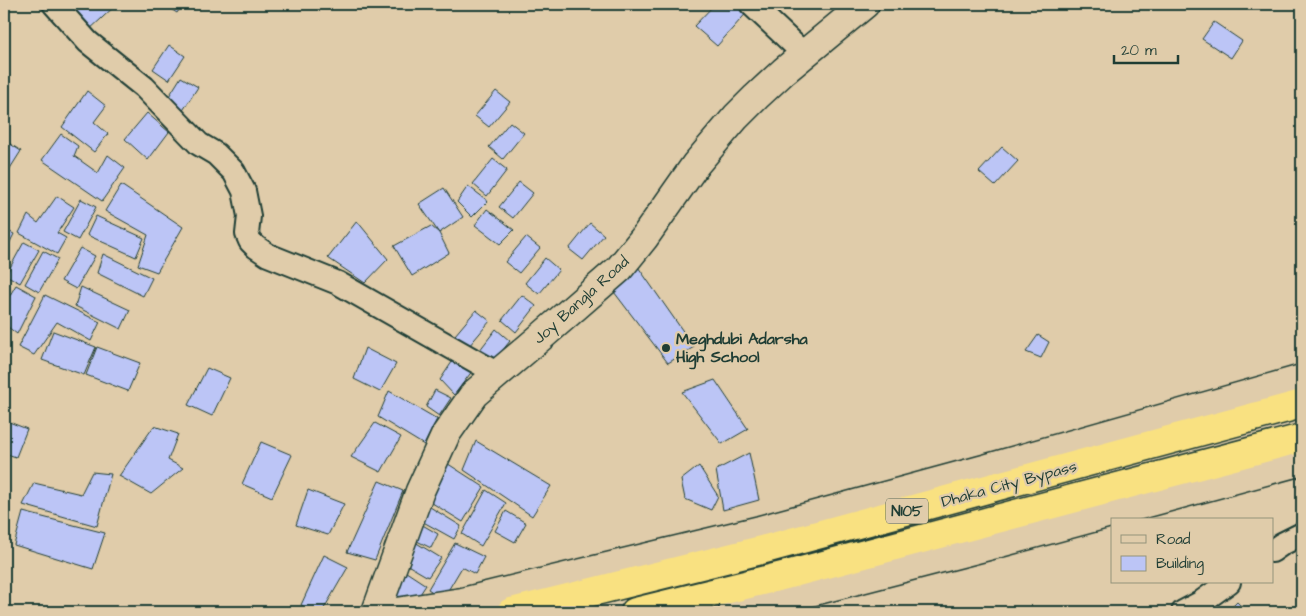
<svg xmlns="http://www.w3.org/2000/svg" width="1306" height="616" font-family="'Architects Daughter',sans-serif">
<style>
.building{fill:#bcc5f6;stroke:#1f3d34}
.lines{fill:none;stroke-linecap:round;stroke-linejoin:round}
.street-casing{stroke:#1f3d34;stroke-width:26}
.secondary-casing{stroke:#1f3d34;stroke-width:31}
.highway-casing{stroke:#1f3d34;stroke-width:31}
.street{stroke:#e0ccaa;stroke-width:22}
.secondary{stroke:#e0ccaa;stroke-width:28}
.highway{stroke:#f9e181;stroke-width:28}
.poi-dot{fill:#1f3d34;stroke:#e0ccaa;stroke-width:2}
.labels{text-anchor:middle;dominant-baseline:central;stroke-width:4.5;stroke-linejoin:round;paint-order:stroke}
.shield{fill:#e0ccaa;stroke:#596857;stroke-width:1}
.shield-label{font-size:15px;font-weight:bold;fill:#1f3d34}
.street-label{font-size:16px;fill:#1f3d34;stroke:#e0ccaa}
.poi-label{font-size:16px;font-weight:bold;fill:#1f3d34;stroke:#e0ccaa;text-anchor:start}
</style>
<rect width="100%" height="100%" fill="#e0ccaa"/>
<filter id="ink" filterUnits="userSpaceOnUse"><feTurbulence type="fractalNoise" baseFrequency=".02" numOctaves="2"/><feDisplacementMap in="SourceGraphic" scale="10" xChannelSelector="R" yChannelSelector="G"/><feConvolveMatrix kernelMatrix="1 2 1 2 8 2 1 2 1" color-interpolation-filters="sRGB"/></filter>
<g filter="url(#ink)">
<path class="building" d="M62,4h55l-29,27z
M163,4h20l-6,9z
M715,4h27l7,6 -32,36 -23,-20z
M1214,22l28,19 -11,17 -29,-19z
M169,45l16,11 -16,24 -16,-11z
M181,77l17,10 -16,25 -16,-11z
M87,91l19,15 -12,16 14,12 -14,18 -32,-25z
M496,91l14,11 -21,25 -14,-11z
M147,113l22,19 -21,28 -23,-21z
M510,122l14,11 -21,26 -14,-12z
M61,134l17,12 -4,10 24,17 10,-18 17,13 -23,33 -60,-41z
M4,140l17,11 -17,27z
M1002,147l16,14 -23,25 -16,-14z
M493,159l14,11 -20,26 -14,-12z
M519,182l14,11 -20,25 -14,-11z
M121,185l62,42 -26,45 -19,-7 10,-30 -43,-24z
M468,186l20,15 -16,16 -15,-15z
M444,188l19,29 -24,16 -20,-29z
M57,196l17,11 -17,26 9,5 -9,16 -38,-21 9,-18 10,8z
M81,199l15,8 -18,33 -15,-8z
M487,209l27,21 -14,14 -25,-19z
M96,216l48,22 -8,19 -49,-22z
M357,221l31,38 -23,24 -37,-25z
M590,223l14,12 -21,25 -14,-11z
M431,226l8,7 10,20 -37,23 -18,-30z
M4,229l10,5 -10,20z
M526,237l14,11 -21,25 -14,-11z
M24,242l15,8 -19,33 -14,-8z
M80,248l15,8 -19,33 -15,-8z
M43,251l15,8 -19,33 -14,-8z
M103,254l49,24 -9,18 -46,-23z
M545,258l14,12 -20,24 -14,-11z
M636,264l58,83 -26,16 -57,-75z
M16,285l20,11 -19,38 -13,-10v-19z
M81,287l49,23 -9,19 -46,-23z
M45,295l55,27 -9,19 -34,-19 -23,33 -16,-8z
M522,295l14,11 -20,26 -14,-12z
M476,310l14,11 -21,25 -14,-11z
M496,329l14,12 -20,25 -14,-11z
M53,331l43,16 -12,28 -42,-15z
M1038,335l11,7 -8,16 -15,-6z
M97,347l43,16 -12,28 -42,-16z
M365,348l31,16 -16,28 -26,-13z
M456,356l17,14 -19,25 -14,-15z
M207,368l23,10 -18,38 -24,-11z
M715,380l33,49 -26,15 -40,-52z
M435,390l16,8 -12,18 -13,-9z
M389,391l48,28 -13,26 -46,-28z
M4,420l23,9 -11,28 -12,-4z
M375,423l26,14 -20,35 -30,-15z
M154,426l24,8 -10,26 15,8 -32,26 -32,-18z
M476,441l75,45 -19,30 -68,-46z
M261,442l31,13 -20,42 -30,-13z
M749,453l10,47 -36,10 -7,-40z
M442,460l42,27 -21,35 -39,-24z
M699,466l19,30 -7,14 -26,-11 -4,-19z
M92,472l19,2 -14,52 -74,-21 11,-22 47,11z
M379,481l24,10 -28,69 -28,-8z
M308,490l36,14 -16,31 -32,-10z
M486,490l20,13 -25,43 -19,-12z
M425,504l36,22 -7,13 -36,-20z
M506,511l20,12 -11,19 -20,-11z
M23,512l82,21 -12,36 -79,-24z
M414,520l24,14 -7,14 -24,-12z
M410,539l31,19 -13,19 -29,-17z
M455,543l29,14 -9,17 -13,-7 -19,32 -15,-10z
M324,555l24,12 -26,45h-9l-12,-7z
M397,566l29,19 -13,20 -24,-14z
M1237,602l10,10h-20z"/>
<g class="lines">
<g class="street-casing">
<path id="street" d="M54,4l34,38 56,45 55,57 17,10 18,18 10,19 5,25 -2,18 3,7 6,6 12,8 70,28 160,91
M751,4l53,50
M1272,551l10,-7 20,-10
M1183,612l17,-9 29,-21"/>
</g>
<g class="secondary-casing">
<path id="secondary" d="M376,612l44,-121 26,-57 28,-40 68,-58 77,-67 25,-31 52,-74 40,-47 20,-20 28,-26 81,-67
M396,612l66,-10 298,-72 228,-62 314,-89
M733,612l267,-69 302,-82"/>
</g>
<g class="highway-casing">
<path id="highway" d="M511,612l258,-64 533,-144
M635,612l151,-37 516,-137"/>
</g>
<use href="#street" class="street"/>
<use href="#secondary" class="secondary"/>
<use href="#highway" class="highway"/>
</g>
</g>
<circle class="poi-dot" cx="666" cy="348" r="5"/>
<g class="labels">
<rect class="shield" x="886" y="498.5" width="42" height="25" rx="4"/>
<g class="shield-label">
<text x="907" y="511">N105</text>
</g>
<g class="street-label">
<text transform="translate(581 300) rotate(-42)">Joy Bangla Road</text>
<text transform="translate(1009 484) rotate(-15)">Dhaka City Bypass</text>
</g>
<g class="poi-label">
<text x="676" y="339">Meghdubi Adarsha<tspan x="676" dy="18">High School</tspan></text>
</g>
</g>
<rect width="1306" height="616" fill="none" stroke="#e0ccaa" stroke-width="20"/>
<rect x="10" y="10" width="1286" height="596" fill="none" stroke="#1f3d34" stroke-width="2" filter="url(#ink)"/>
<rect x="1111" y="518" width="162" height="65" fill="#e0ccaa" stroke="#93937b"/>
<rect x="1121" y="535" width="25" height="8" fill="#e0ccaa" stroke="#93937b"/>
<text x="1156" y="544" font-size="15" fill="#1f3d34">Road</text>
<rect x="1121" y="556" width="25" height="15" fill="#bcc5f6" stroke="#93937b"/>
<text x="1156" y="568" font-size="15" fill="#1f3d34">Building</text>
<path d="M1114 55v8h64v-8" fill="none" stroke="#1f3d34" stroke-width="2.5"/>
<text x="1121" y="55" font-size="15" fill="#1f3d34" stroke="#e0ccaa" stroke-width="4" paint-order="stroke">20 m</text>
</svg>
